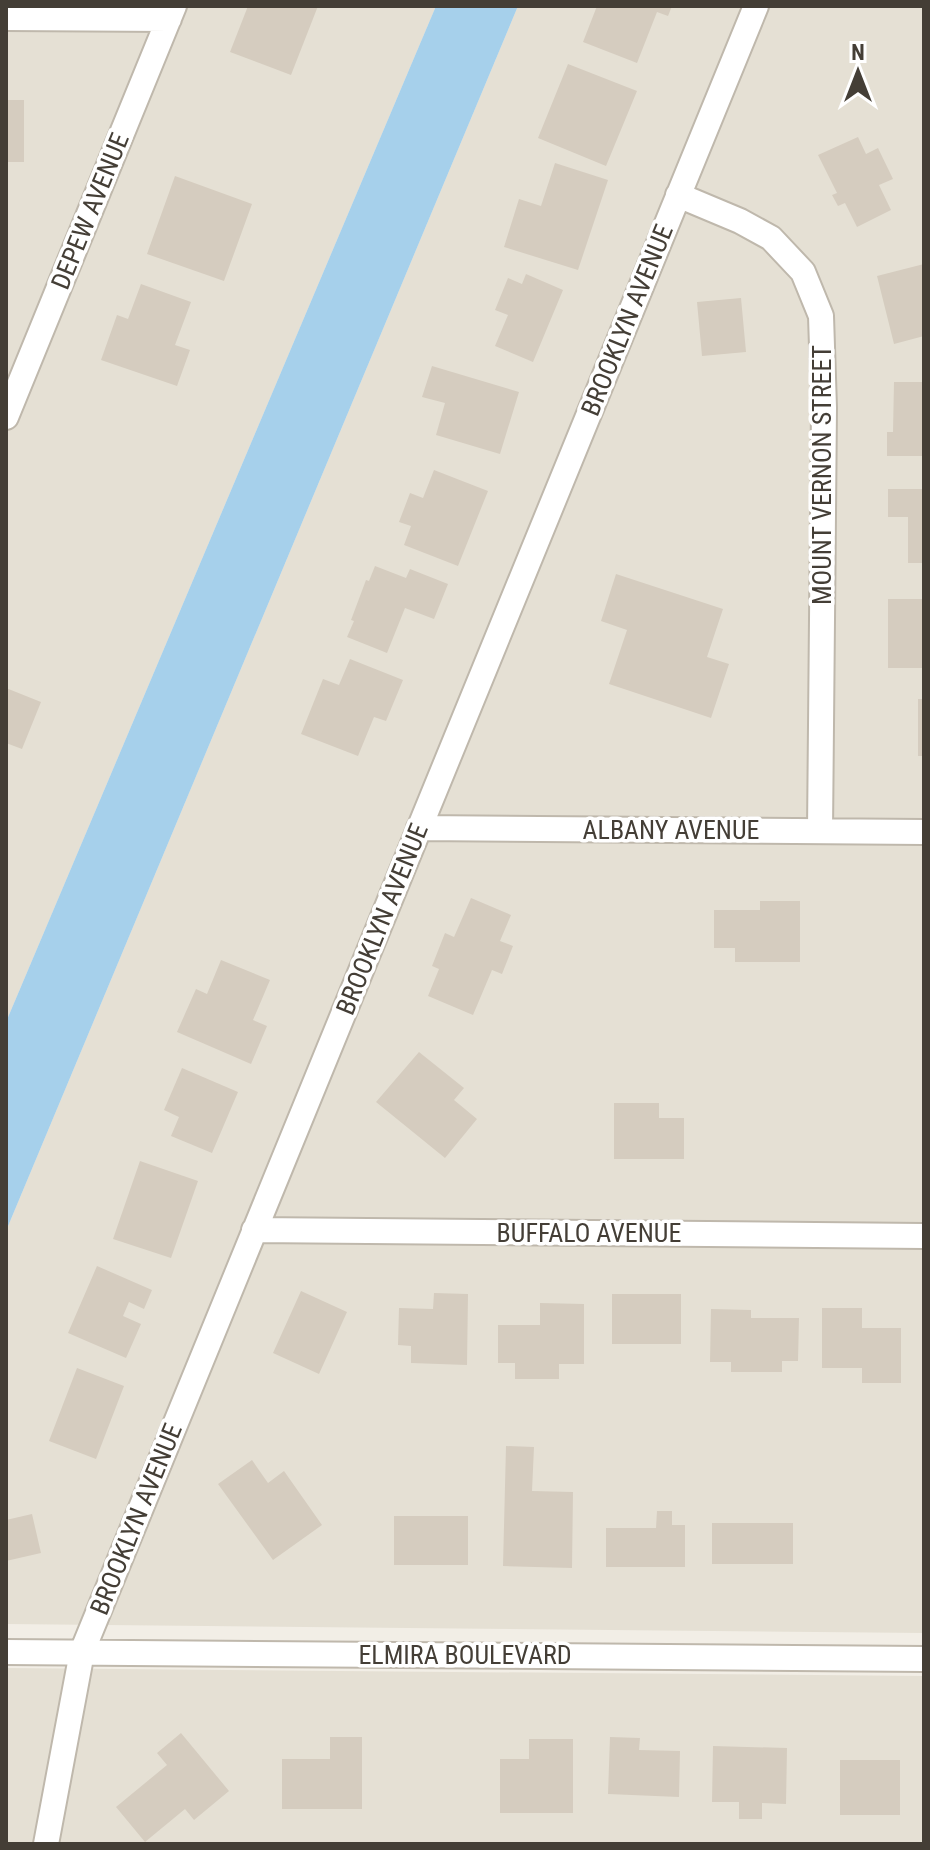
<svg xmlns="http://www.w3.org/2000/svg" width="930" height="1850" font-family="'Roboto Condensed',sans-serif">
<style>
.residential{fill:#e5e0d4}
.water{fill:#a6d0eb}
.building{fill:#d5ccbf}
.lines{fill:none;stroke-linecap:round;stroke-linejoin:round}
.street-casing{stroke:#bfb8ac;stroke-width:28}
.street{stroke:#fff;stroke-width:24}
.labels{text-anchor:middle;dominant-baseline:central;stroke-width:7;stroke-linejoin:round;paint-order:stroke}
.street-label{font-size:26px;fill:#443e36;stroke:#fff}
</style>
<rect width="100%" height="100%" fill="#f2eee6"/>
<path class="residential" d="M6,6h430l-430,1016z
M518,6h406v1627l-918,-9v-393z
M6,1668l918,8v168h-918z"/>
<path class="water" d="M436,6h82l-512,1225v-209z"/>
<path class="building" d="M248,6h70l-27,69 -61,-23z
M597,6h75l-4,10 -11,-4 -20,51 -54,-21z
M568,64l69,27 -31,75 -68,-28z
M6,100h18v62h-18z
M858,137l8,17 12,-6 15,31 -14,6 12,25 -34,17 -12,-24 -7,3 -6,-11 5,-2 -19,-38z
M555,163l53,17 -30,90 -74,-23 15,-48 22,7z
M175,176l77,28 -28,77 -77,-27z
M924,264v72l-30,8 -17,-68z
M526,274l37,16 -30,72 -38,-16 13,-31 -13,-5 13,-32 14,6z
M141,284l50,18 -16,43 15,5 -13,36 -76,-26 16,-45 11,4z
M741,298l5,54 -44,4 -5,-54z
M432,366l87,26 -19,62 -64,-19 9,-32 -23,-6z
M894,382h30v74h-37v-24h6z
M434,470l54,21 -30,75 -54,-21 7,-19 -12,-4 11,-29 13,5z
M888,489h36v74h-16v-46h-20z
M375,566l31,12 4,-9 38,15 -14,35 -29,-11 -18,45 -40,-16 7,-16 -3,-1 15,-40 3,1z
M616,574l107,35 -16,48 22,7 -18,54 -102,-34 18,-54 -26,-9z
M888,599h36v69h-36z
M350,659l53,21 -17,41 -12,-4 -16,39 -57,-22 22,-55 16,6z
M6,688l35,14 -19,47 -16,-6z
M918,699h6v57h-6z
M471,898l40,17 -11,26 13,5 -11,28 -10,-4 -19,45 -45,-19 11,-27 -7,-3 13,-33 9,4z
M760,901h40v61h-65v-14h-21v-38h46z
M221,960l49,20 -17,40 14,6 -16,38 -74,-32 19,-43 11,5z
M419,1052l45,36 -10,12 23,19 -32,39 -69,-56z
M182,1068l56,24 -26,61 -41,-17 8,-19 -15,-7z
M614,1103h45v15h25v41h-70z
M140,1161l58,20 -27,77 -58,-19z
M97,1266l55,24 -8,19 -15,-7 -6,14 18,8 -15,34 -58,-25z
M301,1291l46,21 -28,62 -46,-21z
M434,1293l34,1 -1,71 -56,-2v-17l-13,-1 1,-37 34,1z
M612,1294h69v50h-69z
M540,1303l44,1v60h-25v15h-44v-16h-17v-38h42z
M822,1308h40v20h39v55h-39v-15h-40z
M711,1309l40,1v8h48l-1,43h-16v11h-51v-10h-21z
M77,1368l47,18 -28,73 -47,-18z
M506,1446l28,1 -2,44 41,1 -1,76 -69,-2z
M252,1460l16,23 16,-12 38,54 -49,35 -55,-76z
M657,1511h15v14h13v42h-79v-39h50z
M32,1514l9,39 -35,8v-41z
M394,1516h74v49h-74z
M712,1523h81v41h-81z
M181,1733l48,58 -35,29 -9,-11 -40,33 -29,-35 51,-42 -10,-12z
M330,1737h32v72h-80v-50h48z
M610,1737l30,1 -1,12 41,1 -1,46 -71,-3z
M529,1739h44v74h-73v-54h29z
M713,1746l74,2 -1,56 -24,-1v16h-23v-17h-27z
M840,1760h60v55h-60z"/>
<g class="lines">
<g class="street-casing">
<path id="street" d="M6,18l163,1
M678,195l62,26 31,17 32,34 18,44 3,92 -4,423
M6,417l168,-411
M419,828l505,4
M254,1230l670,6
M6,1652l918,7
M46,1844l36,-192 674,-1646"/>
</g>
<use href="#street" class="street"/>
</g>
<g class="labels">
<g class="street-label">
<text transform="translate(90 211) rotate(-68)">DEPEW AVENUE</text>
<text transform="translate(627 320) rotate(-68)">BROOKLYN AVENUE</text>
<text transform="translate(822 475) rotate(-90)">MOUNT VERNON STREET</text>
<text x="671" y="830">ALBANY AVENUE</text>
<text transform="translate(382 919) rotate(-68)">BROOKLYN AVENUE</text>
<text x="589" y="1233">BUFFALO AVENUE</text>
<text transform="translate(136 1519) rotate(-68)">BROOKLYN AVENUE</text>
<text x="465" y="1655">ELMIRA BOULEVARD</text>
</g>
</g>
<rect width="930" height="1850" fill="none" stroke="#443e36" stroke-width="16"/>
<g transform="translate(858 72)" stroke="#ffffff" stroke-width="6" paint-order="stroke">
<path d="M0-6L14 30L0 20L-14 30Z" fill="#443e36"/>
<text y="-12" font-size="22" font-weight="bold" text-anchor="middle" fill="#443e36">N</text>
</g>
</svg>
